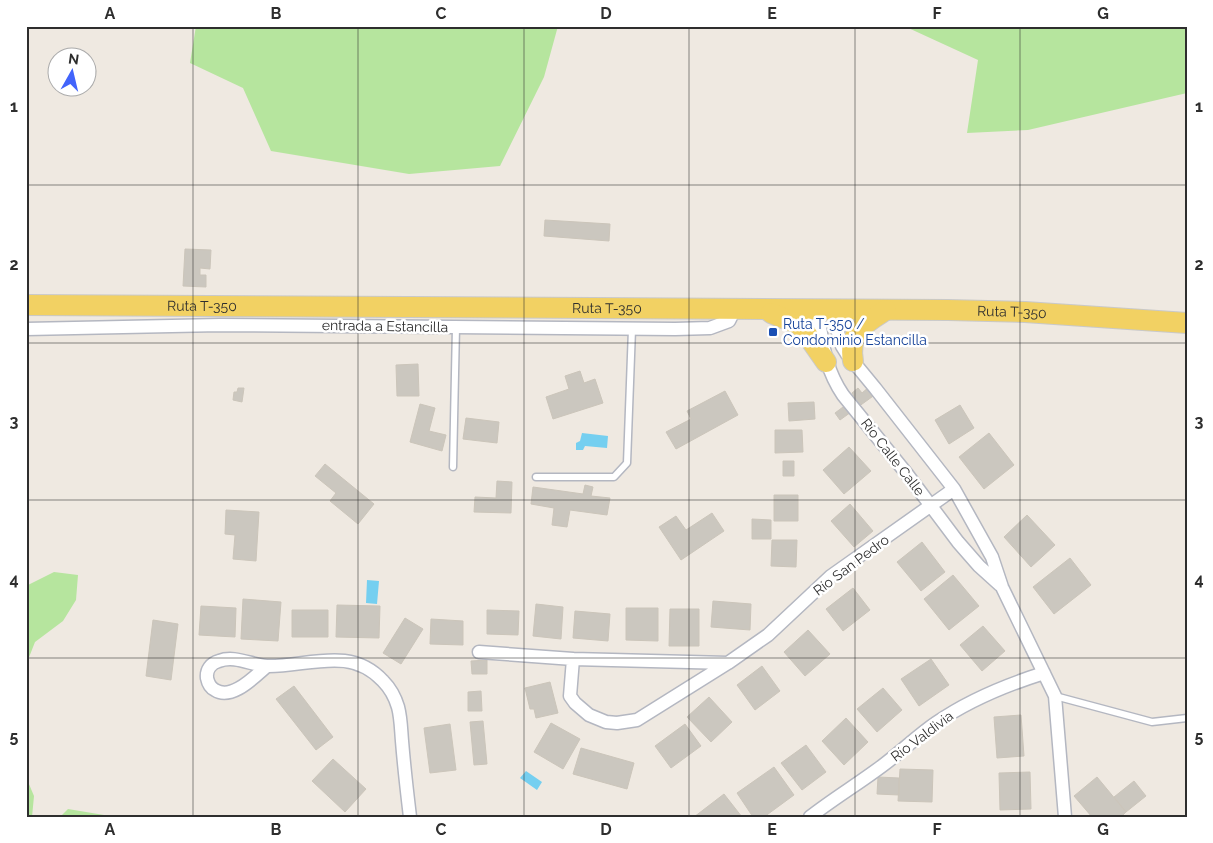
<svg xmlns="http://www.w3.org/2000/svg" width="1213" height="843" font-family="Raleway,sans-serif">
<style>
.green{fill:#b6e59e}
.water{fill:#75cff0}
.building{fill:#cbc7bf;stroke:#cbc5ba}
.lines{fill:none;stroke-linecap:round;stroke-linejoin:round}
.lane-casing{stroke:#b4b7c1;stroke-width:9}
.street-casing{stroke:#b4b7c1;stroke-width:15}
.primary-casing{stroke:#c9c9c9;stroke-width:22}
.lane{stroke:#fff;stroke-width:6}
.street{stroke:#fff;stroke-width:12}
.primary{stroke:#f2d163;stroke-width:20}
.grid{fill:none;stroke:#2e2e2e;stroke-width:1;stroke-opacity:0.55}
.transit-dot{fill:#1a4fb4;stroke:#fff;stroke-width:2}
.labels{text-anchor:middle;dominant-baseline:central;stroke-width:5;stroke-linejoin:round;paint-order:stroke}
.street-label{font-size:14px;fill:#2e2e2e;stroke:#fff}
.transit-label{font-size:14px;fill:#164399;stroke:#fff;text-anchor:start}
.neatline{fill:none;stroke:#2e2e2e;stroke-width:2}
.grid-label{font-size:16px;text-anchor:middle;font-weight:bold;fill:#2e2e2e}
</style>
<rect width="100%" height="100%" fill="#efe9e1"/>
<path class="green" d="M196,26h362l-14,51 -44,89 -91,8 -138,-23 -28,-63 -53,-25z
M904,26h283v67l-159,37 -61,3 11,-73z
M54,572l24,3 -2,25 -13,21 -28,21 -9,23v-79z
M26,777l8,19 -2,21h-6z
M68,809l48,8h-56z"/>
<path class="water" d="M582,433l26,3 -1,12 -22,-2 -2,4h-7v-7l4,-2z
M367,580l12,1 -2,23 -11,-1z
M526,771l16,11 -5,8 -17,-12z"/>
<path class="building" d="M545,220l65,4 -1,17 -65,-5z
M185,249l26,1 -1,19 -10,-1v7h6v12l-23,-1z
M418,364l1,32h-22l-1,-31z
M580,371l4,12 11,-4 8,24 -50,16 -7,-22 23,-8 -4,-13z
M870,386l6,8 -36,26 -5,-7 20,-15 -3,-5 6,-5 4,5z
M238,388h6l-2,14 -9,-2 1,-8h3z
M725,391l13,24 -62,34 -10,-17 25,-13 -4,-8z
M814,402l1,17 -26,2 -1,-18z
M420,404l15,4 -6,23 17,4 -4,16 -32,-9z
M960,405l14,23 -25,16 -14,-24z
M466,418l33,4 -2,21 -34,-4z
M775,430h27l1,22 -28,1z
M989,433l25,32 -30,24 -25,-32z
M849,447l22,24 -27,23 -21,-24z
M783,461h11v15h-11z
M325,464l49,40 -16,20 -28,-23 6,-8 -21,-17z
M497,481l15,1 -1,31 -37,-1 1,-15 21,1z
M585,485l8,2 -2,9 19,2 -3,17 -37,-5 -3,17 -15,-2 2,-17 -23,-4 2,-17 50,7z
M774,495h24v26h-24z
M850,504l23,27 -19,16 -23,-26z
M226,510l33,2 -3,49 -23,-2 2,-24 -10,-1z
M712,513l12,18 -43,29 -22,-33 17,-11 10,14z
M1027,515l28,30 -24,22 -27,-30z
M752,519l19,1v19h-19z
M772,540h25l-1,27 -25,-1z
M922,542l23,30 -24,19 -24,-29z
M1070,558l21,27 -37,29 -21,-27z
M953,575l26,31 -30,24 -25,-31z
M853,588l17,22 -27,21 -17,-22z
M243,599l38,3 -3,39 -37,-2z
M713,601l38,3 -1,26 -39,-3z
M536,604l27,3 -2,32 -28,-3z
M337,605l43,1 -1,32 -43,-1z
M201,606l35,2 -1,29 -36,-2z
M626,608h32v33l-32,-1z
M670,609h29v37h-30z
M292,610h36v27h-36z
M487,610l32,1 -1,24 -31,-1z
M575,611l35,3 -2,27 -35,-3z
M405,618l18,11 -22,35 -18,-11z
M431,619l32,2v24l-33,-1z
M153,620l25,4 -7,56 -25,-4z
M983,626l22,25 -23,20 -22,-26z
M808,630l22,24 -25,22 -21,-24z
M931,659l18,26 -30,21 -18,-27z
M487,660v14h-15l-1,-13z
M762,666l18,25 -25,19 -18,-25z
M550,682l8,31 -22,5 -2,-9h-4l-5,-21z
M294,686l39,51 -17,13 -40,-51z
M883,688l19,22 -25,22 -20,-23z
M481,691l1,20h-14v-19z
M709,697l23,25 -21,20 -24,-25z
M1021,715l3,41 -27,2 -3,-41z
M846,718l22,24 -24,23 -22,-24z
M483,721l4,43 -13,1 -4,-43z
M551,723l29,16 -17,30 -29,-17z
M450,724l6,46 -26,3 -6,-45z
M685,724l16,22 -30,22 -16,-22z
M806,745l20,27 -24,18 -21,-27z
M581,748l53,15 -7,26 -54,-15z
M333,759l33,30 -21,23 -33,-31z
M774,767l20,28 -30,22h-11l-16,-24z
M900,769l33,1 -1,32 -34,-1z
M1030,772l1,37 -31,1 -1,-37z
M878,777l21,1v17l-22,-1z
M1097,777l29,35 -5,5h-29l-18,-21z
M1134,781l12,15 -20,16 -12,-15z
M724,794l18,23h-48z"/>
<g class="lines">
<g class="lane-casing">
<path id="lane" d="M453,467l3,-140
M536,477h78l13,-14 5,-134
M1055,696l97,26 35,-4"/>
</g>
<g class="street-casing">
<path id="street" d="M838,309l-1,20 5,17 5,8 28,34 79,101 38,68 10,30 53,109 10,121
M817,310c6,32 7,57 26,85l64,79 51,68 21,24 21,19
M26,329l194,-4 455,4 35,-1 19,-7 6,-12
M479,652l94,7 155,4 40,-28 63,-59 123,-87
M573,659l-3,37 5,7 14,12 17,7 11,1 20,-3 91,-57
M267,666c-12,10 -35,35 -52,24 -4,-2 -7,-7 -8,-12 -1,-8 4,-15 12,-17 16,-6 32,4 48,5 40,1 83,-21 116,15 7,7 12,16 15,26 3,11 3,23 4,34 2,25 5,51 8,76
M810,817c23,-18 48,-33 72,-51 19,-14 35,-30 54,-43 33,-23 70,-38 108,-50"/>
</g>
<g class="primary-casing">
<g id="primary">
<path id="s1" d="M26,305l922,5 77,2 162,11"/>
<path d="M771,313l27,11 5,5 23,33"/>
<path d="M853,361c-5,-29 11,-37 33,-51"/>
</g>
</g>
<use href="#lane" class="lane"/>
<use href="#street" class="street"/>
<use href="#primary" class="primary"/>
</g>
<path class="grid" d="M193,26v791M358,26v791M524,26v791M689,26v791M855,26v791M1020,26v791M26,185h1161M26,343h1161M26,500h1161M26,658h1161"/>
<rect class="transit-dot" x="768" y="327" width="10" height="10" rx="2.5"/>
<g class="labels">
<g class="street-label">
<text stroke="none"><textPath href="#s1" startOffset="176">Ruta T-350</textPath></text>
<text stroke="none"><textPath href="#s1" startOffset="581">Ruta T-350</textPath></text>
<text stroke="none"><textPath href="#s1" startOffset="986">Ruta T-350</textPath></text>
<text transform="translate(385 326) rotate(1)">entrada a Estancilla</text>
<text transform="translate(893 457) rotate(52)">Río Calle Calle</text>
<text transform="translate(851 565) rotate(-37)">Río San Pedro</text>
<text transform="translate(922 736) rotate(-37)">Río Valdivia</text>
</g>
<g class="transit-label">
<text x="783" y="324">Ruta T-350 /<tspan x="783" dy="16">Condominio Estancilla</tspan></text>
</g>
</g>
<rect width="1213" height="843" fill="none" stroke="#ffffff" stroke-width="55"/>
<g transform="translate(72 72) rotate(8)"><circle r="24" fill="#ffffff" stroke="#ababab"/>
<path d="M0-4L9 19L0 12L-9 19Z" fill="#4264fb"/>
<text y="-8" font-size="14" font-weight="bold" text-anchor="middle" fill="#2e2e2e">N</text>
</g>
<rect x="28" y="28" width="1158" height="788" class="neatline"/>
<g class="grid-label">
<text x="110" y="19">A</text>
<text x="276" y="19">B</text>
<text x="441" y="19">C</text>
<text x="606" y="19">D</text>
<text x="772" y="19">E</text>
<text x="937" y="19">F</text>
<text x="1103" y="19">G</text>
<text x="14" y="112">1</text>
<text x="1199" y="112">1</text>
<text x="14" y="270">2</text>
<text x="1199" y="270">2</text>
<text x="14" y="427">3</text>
<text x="1199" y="427">3</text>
<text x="14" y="585">4</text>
<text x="1199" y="585">4</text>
<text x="14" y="742">5</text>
<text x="1199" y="742">5</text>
<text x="110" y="835">A</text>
<text x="276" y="835">B</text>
<text x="441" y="835">C</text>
<text x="606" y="835">D</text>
<text x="772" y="835">E</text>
<text x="937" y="835">F</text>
<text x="1103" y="835">G</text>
</g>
</svg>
